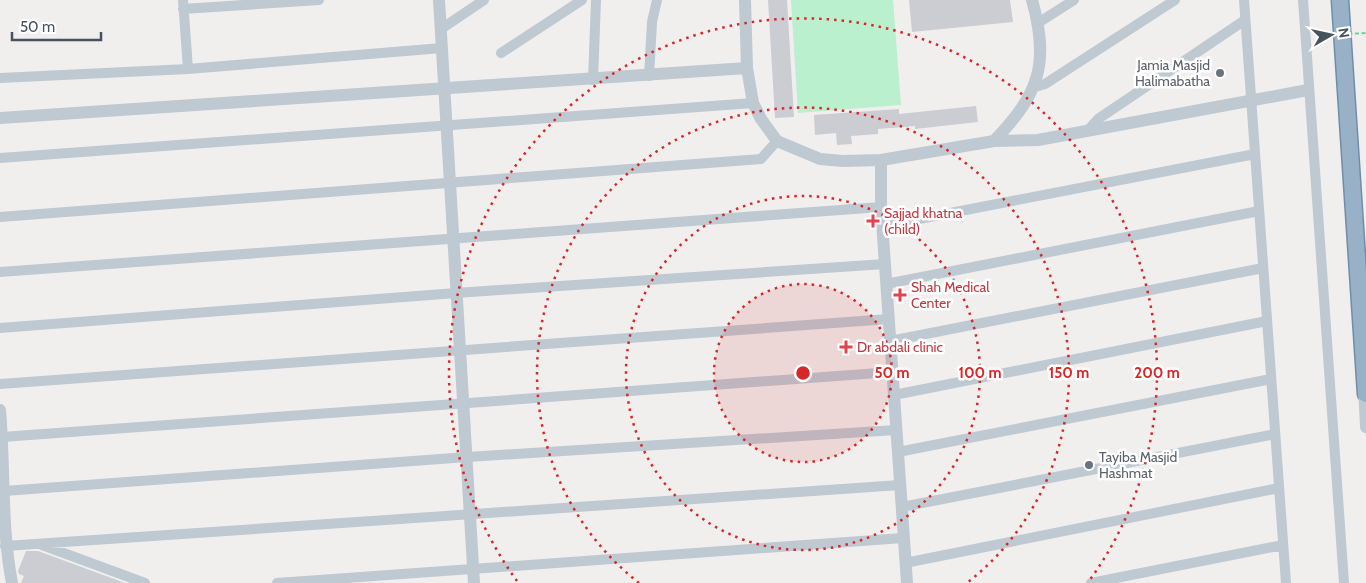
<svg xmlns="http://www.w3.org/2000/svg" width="1366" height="583" font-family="Cabin,sans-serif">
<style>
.green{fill:#baf0cd}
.building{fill:#cbcdd3}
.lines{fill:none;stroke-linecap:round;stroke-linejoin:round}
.trunk-casing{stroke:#6f8eaa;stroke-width:19}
.minor{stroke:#bec9d1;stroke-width:10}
.tertiary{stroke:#bec9d1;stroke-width:12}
.trunk{stroke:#98b1c6;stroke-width:16}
.path-bridge{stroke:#71cf9d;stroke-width:2;stroke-dasharray:4 2.5;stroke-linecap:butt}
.ring{fill:none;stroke:#d62828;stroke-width:2.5;stroke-dasharray:2.5 5}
.worship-dot{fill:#6b7280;stroke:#fff;stroke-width:2}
.health-dot{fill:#e0444e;stroke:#fff;stroke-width:2}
.labels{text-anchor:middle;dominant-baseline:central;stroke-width:5;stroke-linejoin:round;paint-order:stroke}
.worship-label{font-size:14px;fill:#5b616d;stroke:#fff;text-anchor:end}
.health-label{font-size:14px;fill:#be3a42;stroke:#fff;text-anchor:start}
.centre{fill:#d62828;stroke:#fff;stroke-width:2.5}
.ring-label{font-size:15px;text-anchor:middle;font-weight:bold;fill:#d62828;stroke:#fff;stroke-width:5;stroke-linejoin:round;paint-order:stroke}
</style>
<rect width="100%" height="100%" fill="#f1eeee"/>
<path class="green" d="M791,0h102l8,105 -103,8z"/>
<path class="building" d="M768,0h19l7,117 -19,1z
M909,0h101l3,22 -101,10z
M976,106l2,16 -63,7v-3l-37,3v5l-27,2 1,8 -15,1 -1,-12 -21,2 -1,-20 85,-6v5z
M26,551h12l87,32h-104l3,-7 -5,-2 -1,-3z"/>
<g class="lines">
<g class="trunk-casing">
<path id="trunk" d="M1340,0l26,394"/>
</g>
<path class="minor" d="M183,0l5,69
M1244,0l42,583
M1303,0l41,583
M183,9l136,-9
M1038,23l36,-23
M441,29l43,-29
M501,53l81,-53
M649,76l3,-54 5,-22
M0,78l188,-9 254,-21
M593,80l3,-80
M1035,87l10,-3 130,-84
M1088,130l10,-11 147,-99
M0,158l753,-55
M0,217l761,-58 16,-18
M883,226l372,-72
M0,272l881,-65
M886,284l373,-73
M0,328l456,-35 429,-29
M890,341l373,-73
M0,384l889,-65
M894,395l373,-74
M2,437l890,-65
M898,452l373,-73
M4,491l463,-34 429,-27
M902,507l373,-73
M42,545l103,38
M5,546l895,-61
M905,563l374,-75
M277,583l626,-45
M1091,583l192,-38"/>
<path class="tertiary" d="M439,0l35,583
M745,0l2,68 6,35 8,16 16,22 43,18 23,2 38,-1 113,-19 44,-1 270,-50
M0,118l747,-50
M994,141c45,-47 56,-77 38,-141
M881,160v47l26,376
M1364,385l2,42
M0,410c5,58 1,116 12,173"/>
<use href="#trunk" class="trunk"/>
<path class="path-bridge" d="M1329,35l37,-2"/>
</g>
<circle cx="803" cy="373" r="89" fill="#d62828" fill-opacity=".12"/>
<g class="ring">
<circle cx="803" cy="373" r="89"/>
<circle cx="803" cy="373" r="177"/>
<path d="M639 583A266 266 0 1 1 967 583"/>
<path d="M517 581A354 354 0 1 1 1089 581"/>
</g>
<g class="worship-dot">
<circle cx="1220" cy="73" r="5"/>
<circle cx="1089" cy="465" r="5"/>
</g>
<g class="health-dot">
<path d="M870.5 213.5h5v5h5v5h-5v5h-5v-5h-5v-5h5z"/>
<path d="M897.5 287.5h5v5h5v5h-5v5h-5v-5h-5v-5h5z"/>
<path d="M843.5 339.5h5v5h5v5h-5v5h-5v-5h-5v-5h5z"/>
</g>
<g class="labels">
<g class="worship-label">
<text x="1210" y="65">Jamia Masjid<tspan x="1210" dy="16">Halimabatha</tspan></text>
<text x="1099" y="457" text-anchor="start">Tayiba Masjid<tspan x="1099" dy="16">Hashmat</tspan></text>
</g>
<g class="health-label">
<text x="884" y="213">Sajjad khatna<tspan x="884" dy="16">(child)</tspan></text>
<text x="911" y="287">Shah Medical<tspan x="911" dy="16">Center</tspan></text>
<text x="857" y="347">Dr abdali clinic</text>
</g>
</g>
<circle cx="803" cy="373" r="8" class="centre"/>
<g class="ring-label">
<text x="892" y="378">50 m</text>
<text x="980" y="378">100 m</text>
<text x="1069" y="378">150 m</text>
<text x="1157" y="378">200 m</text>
</g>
<g transform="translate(1331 35) rotate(81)" stroke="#ffffff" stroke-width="4" paint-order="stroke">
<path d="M0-4L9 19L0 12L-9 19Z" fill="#46525c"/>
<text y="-8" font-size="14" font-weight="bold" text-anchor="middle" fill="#46525c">N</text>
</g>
<path d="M12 32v8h89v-8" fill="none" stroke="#46525c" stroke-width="2.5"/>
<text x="20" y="32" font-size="15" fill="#46525c" stroke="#ffffff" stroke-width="4" paint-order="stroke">50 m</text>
</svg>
